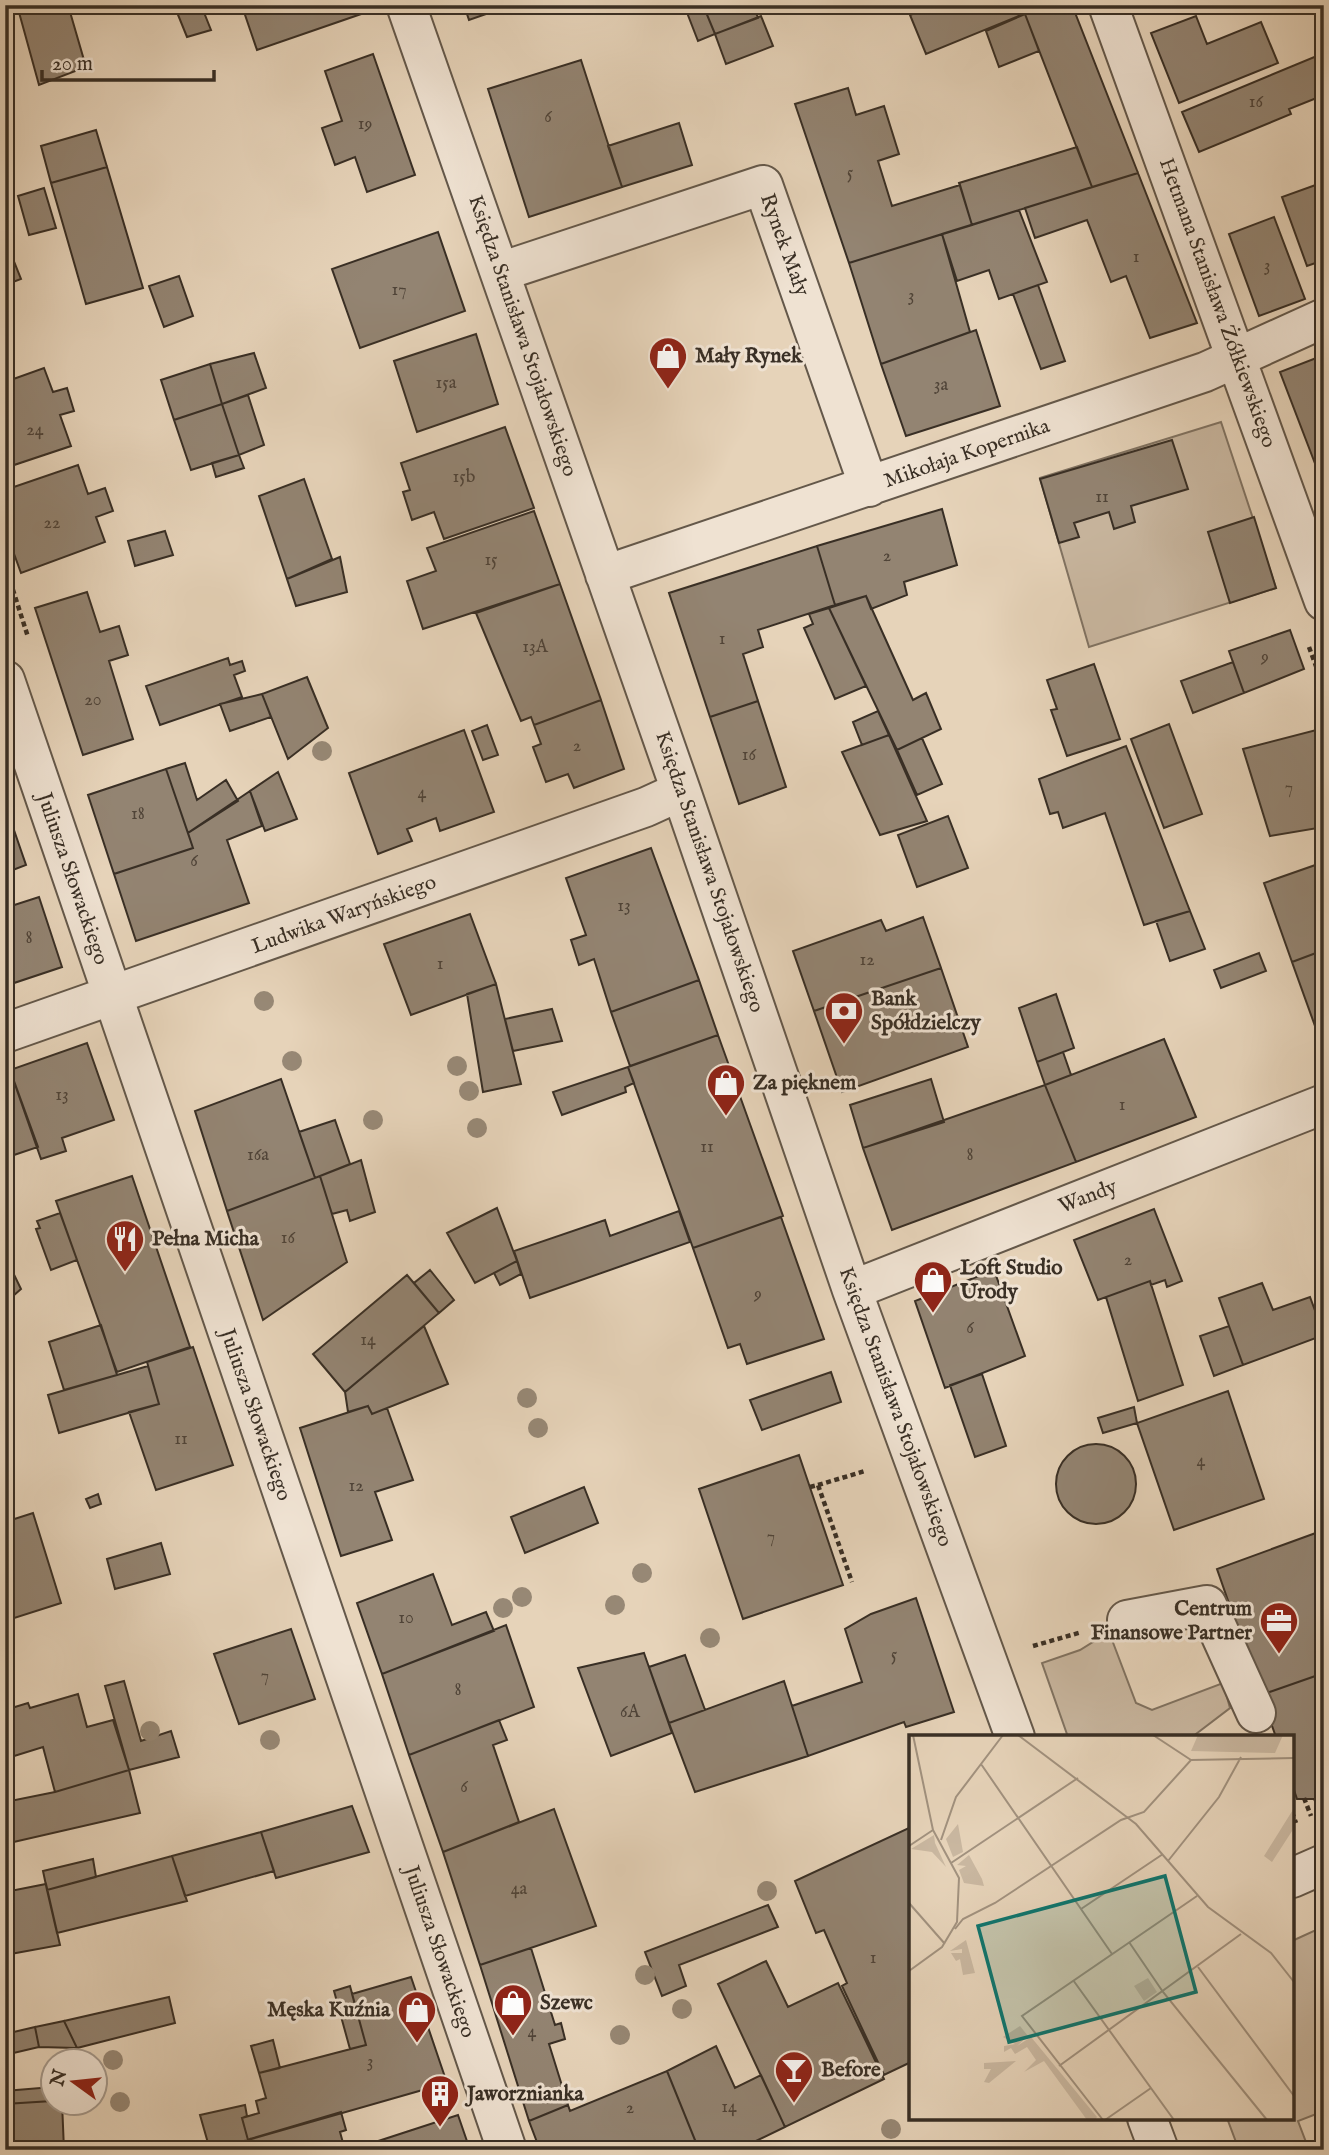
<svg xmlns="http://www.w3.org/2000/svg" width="1329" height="2155" font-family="'IM FELL English',serif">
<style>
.green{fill:#c9b7a0;stroke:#817362;stroke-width:2}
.building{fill:#938472;stroke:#392f25;stroke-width:2}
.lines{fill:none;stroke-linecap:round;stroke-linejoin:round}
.minor-casing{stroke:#64584a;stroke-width:42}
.path{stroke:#392f25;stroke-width:4.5;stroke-dasharray:5 3.5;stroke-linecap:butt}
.minor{stroke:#efe2d2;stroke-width:38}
.tree{fill:#978875}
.labels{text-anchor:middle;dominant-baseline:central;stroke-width:6;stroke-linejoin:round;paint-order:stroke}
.number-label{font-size:18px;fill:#504438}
.street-label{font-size:21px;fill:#392f25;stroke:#efe2d2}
.poi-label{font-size:21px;font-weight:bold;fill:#392f25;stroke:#efe2d2;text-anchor:start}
.inset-road{fill:none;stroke:#a1917e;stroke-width:2}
.view{fill:#0f766e;fill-opacity:0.15;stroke:#0f766e;stroke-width:3.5}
.inset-edge{fill:none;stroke:#392f25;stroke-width:3.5}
</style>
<rect width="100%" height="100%" fill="#e6d3b9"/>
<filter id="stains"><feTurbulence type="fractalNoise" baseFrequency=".00286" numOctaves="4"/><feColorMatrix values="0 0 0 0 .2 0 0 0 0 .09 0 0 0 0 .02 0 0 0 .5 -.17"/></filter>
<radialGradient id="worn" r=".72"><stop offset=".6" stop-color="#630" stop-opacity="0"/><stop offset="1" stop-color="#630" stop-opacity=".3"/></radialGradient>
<path class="green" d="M1221,422l55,166 -187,59 -49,-169z
M1109,1632l27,71 16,7 71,-27 7,25 -38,29h-124l-26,-74 38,-13z
M1318,1929l6,17v165l-26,10 11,29h-70l-12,-32h65v-177z"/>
<path class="building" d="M17,5h51l18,62 -47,18z
M174,5h27l10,25 -24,7z
M362,5l2,8 -107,37 -15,-44z
M464,5h45v1l-40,14z
M697,5h6l12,29 -17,7 -12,-31z
M703,5h50l5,13 -43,16z
M915,5h102l4,10 -95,39 -16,-39 8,-3z
M1049,5h23l66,168 -46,14 -67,-173z
M1025,14l14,37 -40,16 -13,-36z
M761,16l12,30 -47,18 -11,-30z
M1196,16l11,28 54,-22 17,41 -99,40 -28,-70z
M1324,53v42l-35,14 2,5 -92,38 -17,-40z
M373,54l42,121 -48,17 -12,-35 -20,8 -13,-37 20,-7 -17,-50z
M581,60l41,127 -93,30 -41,-128z
M848,88l8,27 28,-9 15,48 -21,7 14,45 68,-21 12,40 -123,38 -54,-159z
M679,123l13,42 -70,22 -14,-41z
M96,130l11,37 -56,16 -10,-37z
M1077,147l15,40 -120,38 -13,-42z
M107,167l36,121 -57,16 -35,-121z
M1138,173l59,150 -47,15 -24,-62 -15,6 -24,-62 -52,18 -10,-30z
M1324,182v78l-17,6 -25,-69z
M44,188l12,40 -27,7 -11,-39z
M1019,210l28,72 -48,17 -10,-29 -32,11 -15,-47z
M1274,217l31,82 -46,17 -30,-82z
M438,232l27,79 -105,37 -28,-79z
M942,234l28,98 -89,32 -32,-101z
M5,239l16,40 -16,6z
M179,276l14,40 -29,11 -15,-41z
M1038,285l27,76 -24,8 -28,-75z
M976,330l24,76 -94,30 -25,-72z
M476,334l22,70 -81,28 -23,-71z
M254,353l12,35 -44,16 -12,-40z
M1324,355v132l-44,-115z
M210,364l12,40 -48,16 -13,-40z
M44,368l9,24 14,-4 7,23 -14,4 11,31 -66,22v-86z
M248,395l16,50 -25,10 -17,-51z
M222,404l17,51 -48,15 -17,-50z
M505,427l29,81 -90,31 -10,-27 -22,8 -9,-28 7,-2 -9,-27z
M1172,440l16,49 -57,17 4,16 -21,7 -5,-17 -35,11 5,14 -20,6 -19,-64z
M239,455l5,13 -28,9 -4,-14z
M78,465l10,29 17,-6 8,23 -17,6 9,25 -84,31 -16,-44v-39z
M304,479l28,80 -45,20 -28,-83z
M942,509l15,56 -53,17 3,13 -36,14 -5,-13 -31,9 -18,-59z
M534,511l26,73 -137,45 -16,-48 29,-10 -9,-23z
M1254,517l22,71 -46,15 -22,-71z
M165,531l8,24 -38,11 -7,-25z
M817,546l18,59 -77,25 5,17 -20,7 15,47 -48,16 -41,-124z
M340,557l7,35 -51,14 -9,-27z
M560,584l41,116 -67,25 -3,-8 -10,4 -45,-108z
M87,592l13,40 19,-6 9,29 -19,6 24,78 -50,16 -48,-147z
M866,596l47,104 13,-7 15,36 -44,21 -68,-142z
M829,608l37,78 -31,13 -31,-71 9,-4 -4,-10z
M1290,630l14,39 -60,24 -15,-42z
M228,658l2,7 12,-4 3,10 -11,4 8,22 -82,28 -14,-39z
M1233,662l11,31 -51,20 -12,-32z
M1094,664l26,75 -53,17 -16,-46 6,-1 -10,-29z
M307,677l21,51 -40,31 -26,-65z
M262,694l9,23 -41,14 -10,-27z
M601,700l23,69 -50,19 -6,-14 -22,8 -13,-35 8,-3 -7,-19z
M758,701l28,86 -47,17 -29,-87z
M878,711l11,24 -27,10 -9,-23z
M1169,724l33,90 -38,14 -33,-89z
M487,725l11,30 -15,5 -11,-29z
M1324,728v99l-54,9 -27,-87z
M464,730l30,82 -54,19 -4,-13 -29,11 5,12 -34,13 -29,-81z
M889,735l38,86 -47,14 -38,-83z
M922,738l20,46 -25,11 -20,-45z
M1126,746l64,165 -46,14 -39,-112 -42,15 -5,-16 -8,2 -11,-35z
M185,763l12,37 29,-20 12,21 -50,32 -22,-64z
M166,769l27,79 -79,26 -26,-79z
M278,772l19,47 -32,12 -15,-40z
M250,791l12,35 -35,14 22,63 -113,38 -22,-67 79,-26 -5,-15z
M5,804l21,61 -21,8z
M948,816l20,52 -51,19 -19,-52z
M651,848l48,132 -88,32 -17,-53 -15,6 -8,-25 15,-5 -20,-57z
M1324,862v88l-32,12 -28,-79z
M39,897l23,70 -57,19v-78z
M1190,911l15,38 -35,12 -14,-40z
M470,914l26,70 -85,31 -27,-71z
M923,917l18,51 -127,43 -21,-60 88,-31 5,11z
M1324,950v73l-9,3 -23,-64z
M1259,953l7,18 -45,17 -7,-18z
M941,968l27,79 -126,45 -28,-81z
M699,980l19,55 -88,31 -19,-54z
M496,984l25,100 -38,8 -16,-98z
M1056,994l18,54 -37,14 -18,-54z
M552,1009l10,32 -49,10 -8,-32z
M718,1035l65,181 -90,32 -65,-181z
M1164,1039l32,78 -120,45 -31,-77z
M87,1043l27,77 -52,18 4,13 -25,8 -31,-89z
M1063,1052l8,23 -26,10 -8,-23z
M628,1067l6,16 -9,4 1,5 -64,23 -9,-23z
M10,1070l28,77 -33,11v-87z
M281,1079l34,99 -88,33 -32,-100z
M931,1079l13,43 -81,26 -13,-43z
M1045,1085l31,77 -184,68 -29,-82z
M335,1120l15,44 -35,14 -16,-46z
M361,1160l14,52 -25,9 -3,-11 -15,4 -12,-38z
M132,1176l58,171 -73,25 -61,-171z
M320,1176l27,86 -84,58 -36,-109z
M497,1208l20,53 -42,22 -28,-50z
M1154,1209l28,72 -15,6 -2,-7 -14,5 -1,-4 -52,19 -24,-60z
M679,1211l11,31 -160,56 -16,-47 91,-31 5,16z
M60,1213l17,47 -26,10 -15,-41 4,-1 -3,-7z
M781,1217l43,122 -77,25 -7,-20 -12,4 -35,-100z
M5,1256l16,33 -16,14z
M517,1261l4,13 -21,11 -6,-12z
M430,1270l24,30 -15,13 -25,-30z
M994,1270l31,86 -80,32 -30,-87z
M407,1275l32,38 -94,79 -32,-38z
M1150,1281l33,104 -45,16 -32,-104z
M1262,1283l11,27 37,-13 14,38 -81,30 -24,-67z
M101,1325l16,50 -53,15 -15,-48z
M424,1326l24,58 -76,30 -4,-8 -20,6 -3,-20z
M1229,1326l14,39 -29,11 -14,-40z
M193,1347l40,118 -77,25 -27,-78 30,-8 -12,-42z
M148,1366l11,38 -100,29 -11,-38z
M831,1372l10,30 -79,28 -12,-30z
M982,1374l24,72 -31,11 -25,-72z
M1228,1391l36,108 -90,31 -37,-107z
M368,1406l4,8 15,-6 26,72 -38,12 17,48 -51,16 -41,-128z
M1134,1407l3,16 -34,10 -5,-15z
M1056 1484a40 40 0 1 1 80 0a40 40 0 1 1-80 0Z
M799,1455l44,130 -100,34 -44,-130z
M584,1487l14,36 -73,30 -14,-36z
M98,1494l3,10 -11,4 -4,-9z
M33,1513l28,90 -56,18v-99z
M1324,1530v143l-63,22 -44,-126z
M161,1543l9,31 -55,15 -8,-30z
M433,1574l19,51 34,-13 8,19 -112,43 -25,-71z
M916,1598l38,114 -48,15 -2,-5 -96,34 -16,-50 70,-24 -17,-53 26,-15z
M506,1625l28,82 -125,48 -27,-81z
M291,1629l24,70 -76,25 -25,-70z
M644,1653l28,80 -61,23 -33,-88z
M685,1655l20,55 -36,13 -20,-56z
M1324,1673v141h-3l-7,-15h-17l-5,-15v-47h-16l-15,-42z
M124,1681l17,60 30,-10 8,26 -50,13 -24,-84z
M784,1681l24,75 -113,36 -26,-69z
M78,1694l9,33 26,-7 16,50 -74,22 -12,-45 -32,10 -3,-10 -3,1v-38l23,-7 2,5z
M499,1720l8,20 -14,5 26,77 -76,30 -34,-97z
M129,1770l11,43 -135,31v-42l50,-10z
M352,1806l17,46 -93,26 -15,-46z
M554,1809l42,117 -116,39 -37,-113z
M911,1827v235l-27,13 -42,-89 5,-3 -23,-53 -8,3 -21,-52z
M261,1832l13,39 -89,25 -13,-40z
M172,1856l15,45 -130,32 -10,-43z
M93,1859l3,18 -49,13 -4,-19z
M46,1884l14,61 -55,10v-63z
M768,1905l10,22 -99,38 7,21 -24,10 -17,-44z
M531,1948l24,77 6,-2 4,16 -16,5 19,61 -39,16 -49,-156z
M766,1961l22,46 50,-24 46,96 -99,48 -67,-143z
M411,1977l36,106 -199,57 -6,-22 17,-5 -3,-12 10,-3 -7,-25 107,-28 -14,-51z
M350,1986l16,59 -16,4 -16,-58z
M169,1997l6,26 -98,25 -13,-27z
M64,2021l13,27 -38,-1 -4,-20z
M35,2027l4,20 -34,8v-21z
M273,2040l7,28 -21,5 -8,-27z
M716,2046l19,42 26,-13 24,52 -48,23h-38l-32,-79z
M667,2071l32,79h-159l-11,-29 39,-16 2,6z
M52,2087v14l-47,3v-13z
M52,2101l10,1 2,48h-56l-3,-46z
M245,2105l2,11 -5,2 6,22 -38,10 -10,-35z
M341,2112l5,18 -6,2 5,18h-93l-2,-11z
M458,2115l12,35h-109l-1,-3z
M250,2139l2,11h-36l32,-10z"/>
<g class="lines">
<g class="minor-casing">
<path id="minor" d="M406,5l275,786 171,499 163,447
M1108,5l216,596
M500,272l263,-87 106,302
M605,575l600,-203 119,-54
M5,680l502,1470
M5,1033l641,-226 35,-16
M852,1290l472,-186
M1127,1620l80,-15 49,108
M1292,1878l32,-14
M1147,2118l12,32"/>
</g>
<path class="path" d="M5,565l23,72
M1309,647l15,41
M818,1485l47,-14
M810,1487l8,-2 34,97
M1033,1646l49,-14
M1304,1798l7,18
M1292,1812l4,11"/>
<use href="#minor" class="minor"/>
</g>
<g class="tree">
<circle cx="322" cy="751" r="10"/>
<circle cx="264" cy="1001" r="10"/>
<circle cx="292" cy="1061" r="10"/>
<circle cx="457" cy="1066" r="10"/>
<circle cx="469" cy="1091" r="10"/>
<circle cx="373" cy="1120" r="10"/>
<circle cx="477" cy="1128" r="10"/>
<circle cx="527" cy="1398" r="10"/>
<circle cx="538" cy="1428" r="10"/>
<circle cx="642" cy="1573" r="10"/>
<circle cx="522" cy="1597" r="10"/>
<circle cx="615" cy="1605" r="10"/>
<circle cx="503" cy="1608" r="10"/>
<circle cx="710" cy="1638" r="10"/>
<circle cx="150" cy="1731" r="10"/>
<circle cx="270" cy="1740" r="10"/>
<circle cx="767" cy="1891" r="10"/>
<circle cx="645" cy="1975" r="10"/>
<circle cx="682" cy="2009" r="10"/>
<circle cx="620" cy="2035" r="10"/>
<circle cx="113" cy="2060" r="10"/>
<circle cx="120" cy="2102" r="10"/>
<circle cx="891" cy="2129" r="10"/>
</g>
<defs>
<g id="shop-pin" transform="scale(2.0125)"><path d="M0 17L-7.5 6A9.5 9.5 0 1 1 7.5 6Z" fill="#8f2418" stroke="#efe2d2"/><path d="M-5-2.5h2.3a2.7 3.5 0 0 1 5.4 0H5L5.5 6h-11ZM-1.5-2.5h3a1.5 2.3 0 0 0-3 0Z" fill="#fff"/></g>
<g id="bank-pin" transform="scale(2.0125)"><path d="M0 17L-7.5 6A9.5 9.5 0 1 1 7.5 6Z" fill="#8f2418" stroke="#efe2d2"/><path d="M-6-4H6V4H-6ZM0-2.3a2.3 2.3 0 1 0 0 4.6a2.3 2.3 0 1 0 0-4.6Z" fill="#fff"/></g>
<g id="restaurant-pin" transform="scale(2.0125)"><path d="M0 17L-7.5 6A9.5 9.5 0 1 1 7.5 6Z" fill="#8f2418" stroke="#efe2d2"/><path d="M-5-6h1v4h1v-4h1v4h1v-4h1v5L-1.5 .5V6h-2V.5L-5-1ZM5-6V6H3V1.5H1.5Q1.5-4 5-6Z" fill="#fff"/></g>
<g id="office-pin" transform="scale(2.0125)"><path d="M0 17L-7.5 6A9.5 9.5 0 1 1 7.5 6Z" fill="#8f2418" stroke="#efe2d2"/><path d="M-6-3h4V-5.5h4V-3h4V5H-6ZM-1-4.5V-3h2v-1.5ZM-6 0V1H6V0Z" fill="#fff"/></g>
<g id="bar-pin" transform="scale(2.0125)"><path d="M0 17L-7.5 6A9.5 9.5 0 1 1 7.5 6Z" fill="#8f2418" stroke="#efe2d2"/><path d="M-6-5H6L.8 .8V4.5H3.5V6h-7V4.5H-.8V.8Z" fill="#fff"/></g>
<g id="building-pin" transform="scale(2.0125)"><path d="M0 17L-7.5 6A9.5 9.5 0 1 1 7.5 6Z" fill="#8f2418" stroke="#efe2d2"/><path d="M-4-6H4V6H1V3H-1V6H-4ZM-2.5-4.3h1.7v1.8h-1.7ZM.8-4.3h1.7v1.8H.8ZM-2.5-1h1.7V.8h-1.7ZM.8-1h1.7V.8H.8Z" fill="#fff"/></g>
</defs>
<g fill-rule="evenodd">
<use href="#shop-pin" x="668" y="356"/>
<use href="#bank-pin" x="844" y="1011"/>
<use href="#shop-pin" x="726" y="1083"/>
<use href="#restaurant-pin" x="125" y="1239"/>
<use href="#shop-pin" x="933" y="1280"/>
<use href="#office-pin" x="1279" y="1621"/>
<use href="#shop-pin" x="513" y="2003"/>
<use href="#shop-pin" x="417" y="2010"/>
<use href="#bar-pin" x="794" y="2070"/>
<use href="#building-pin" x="440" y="2094"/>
</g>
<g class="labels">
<g class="number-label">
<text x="1256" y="102">16</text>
<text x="548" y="117">6</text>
<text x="365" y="124">19</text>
<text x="850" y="173">5</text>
<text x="1136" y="257">1</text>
<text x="1267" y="266">3</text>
<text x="399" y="290">17</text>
<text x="911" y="296">3</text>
<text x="446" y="383">15a</text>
<text x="941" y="385">3a</text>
<text x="35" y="430">24</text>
<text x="464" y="477">15b</text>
<text x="1102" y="497">11</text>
<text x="52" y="523">22</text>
<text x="887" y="556">2</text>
<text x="491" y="560">15</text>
<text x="722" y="639">1</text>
<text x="535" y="647">13A</text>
<text x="1265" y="657">9</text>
<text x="93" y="700">20</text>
<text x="577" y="746">2</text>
<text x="749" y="755">16</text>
<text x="1289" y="788">7</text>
<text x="422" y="793">4</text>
<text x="138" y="814">18</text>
<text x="194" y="861">6</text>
<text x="624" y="906">13</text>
<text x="29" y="938">8</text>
<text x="867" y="960">12</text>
<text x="440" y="964">1</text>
<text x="62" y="1095">13</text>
<text x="1122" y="1105">1</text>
<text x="707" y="1147">11</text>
<text x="258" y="1155">16a</text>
<text x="970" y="1155">8</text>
<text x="288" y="1238">16</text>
<text x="1128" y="1260">2</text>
<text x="758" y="1294">9</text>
<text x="970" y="1328">6</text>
<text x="368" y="1340">14</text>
<text x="181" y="1439">11</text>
<text x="1201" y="1461">4</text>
<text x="356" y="1486">12</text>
<text x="771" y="1537">7</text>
<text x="406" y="1618">10</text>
<text x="894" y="1655">5</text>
<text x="265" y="1676">7</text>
<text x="458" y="1690">8</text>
<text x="630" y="1712">6A</text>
<text x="464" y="1787">6</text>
<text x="519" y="1889">4a</text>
<text x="873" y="1958">1</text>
<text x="532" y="2032">4</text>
<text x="370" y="2062">3</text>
<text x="729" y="2107">14</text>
<text x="630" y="2108">2</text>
</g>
<g class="street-label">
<text transform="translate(784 245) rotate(70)">Rynek Mały</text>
<text transform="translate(1217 303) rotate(70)">Hetmana Stanisława Żółkiewskiego</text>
<text transform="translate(522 336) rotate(71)">Księdza Stanisława Stojałowskiego</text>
<text transform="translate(967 454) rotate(-19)">Mikołaja Kopernika</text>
<text transform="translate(709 872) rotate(71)">Księdza Stanisława Stojałowskiego</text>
<text transform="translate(72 879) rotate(71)">Juliusza Słowackiego</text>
<text transform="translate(344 915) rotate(-20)">Ludwika Waryńskiego</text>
<text transform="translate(1088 1197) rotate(-21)">Wandy</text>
<text transform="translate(895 1407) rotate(70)">Księdza Stanisława Stojałowskiego</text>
<text transform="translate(255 1415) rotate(71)">Juliusza Słowackiego</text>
<text transform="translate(439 1952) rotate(71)">Juliusza Słowackiego</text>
</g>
<g class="poi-label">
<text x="695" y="356">Mały Rynek</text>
<text x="871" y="999">Bank<tspan x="871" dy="24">Spółdzielczy</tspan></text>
<text x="753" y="1083">Za pięknem</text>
<text x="152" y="1239">Pełna Micha</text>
<text x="960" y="1268">Loft Studio<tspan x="960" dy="24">Urody</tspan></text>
<text x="1252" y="1609" text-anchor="end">Centrum<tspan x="1252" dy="24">Finansowe Partner</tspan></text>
<text x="540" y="2003">Szewc</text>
<text x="390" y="2010" text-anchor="end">Męska Kuźnia</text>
<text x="821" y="2070">Before</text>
<text x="467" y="2094">Jaworznianka</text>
</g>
</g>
<g transform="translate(909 1735)">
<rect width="385" height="385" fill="#e6d3b9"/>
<path d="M289,0h85l-8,18 -84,-2zM385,73v20l-22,34 -8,-6zM49,89l5,28 -10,5 -7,-18zM25,100l1,8 11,24 -14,-15 -21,-3zM60,120l13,24 2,7 -20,-3 -5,-13 7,-4 -9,-1zM57,205l9,33 -12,2 -3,-16 -4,2 -5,-8h11v-4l-12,2zM239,243l9,14 -13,9 -10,-15zM111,291l8,10 -11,10 14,-9 66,80 -2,3h-8l-43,-59 -20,11 12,-12 -9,-13 -12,7 -4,-6 -7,4v-6l11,-2 -12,-7zM107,326l-27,22 -5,-1 7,-13h-7v-6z" fill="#c9b7a0"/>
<path class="inset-road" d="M4,0l20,95M109,0l118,89 72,83 63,46 23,29M244,0l38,25M72,29l131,190M32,105l15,-43 47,-62M0,111l24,-16M259,126l51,-64 22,-40M42,128l127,-85M0,168l36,41M172,174l82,-55M46,194l8,-10 32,-16 126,-83 23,-8 47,-52 103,-2M220,207l34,50 104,128M289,232l96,129M0,236l33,-24 15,-25 2,-44 -26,-48M164,245l101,140M150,331l182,-132M194,385l-81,-104 175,-120M196,385l46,-32"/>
<path class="view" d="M256,141l31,116 -187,50 -31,-116z"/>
<rect width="385" height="385" class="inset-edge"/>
</g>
<rect width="1329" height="2155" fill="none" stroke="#e6d3b9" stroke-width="28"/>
<rect x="7" y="7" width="1315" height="2141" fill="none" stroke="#392f25" stroke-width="3.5"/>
<rect x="14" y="14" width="1301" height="2127" fill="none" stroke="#392f25" stroke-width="2"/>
<g transform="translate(74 2082) rotate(285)"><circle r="33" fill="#efe2d2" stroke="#a69a8d" stroke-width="2"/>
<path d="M0-5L12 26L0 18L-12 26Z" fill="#8f2418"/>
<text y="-10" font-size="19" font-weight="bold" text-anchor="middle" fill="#392f25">N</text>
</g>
<path d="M42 70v10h172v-10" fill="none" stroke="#392f25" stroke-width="3.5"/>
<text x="52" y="70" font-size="21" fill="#392f25" stroke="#efe2d2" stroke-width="5" paint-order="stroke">20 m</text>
<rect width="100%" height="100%" filter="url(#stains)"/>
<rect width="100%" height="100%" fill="url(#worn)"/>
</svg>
